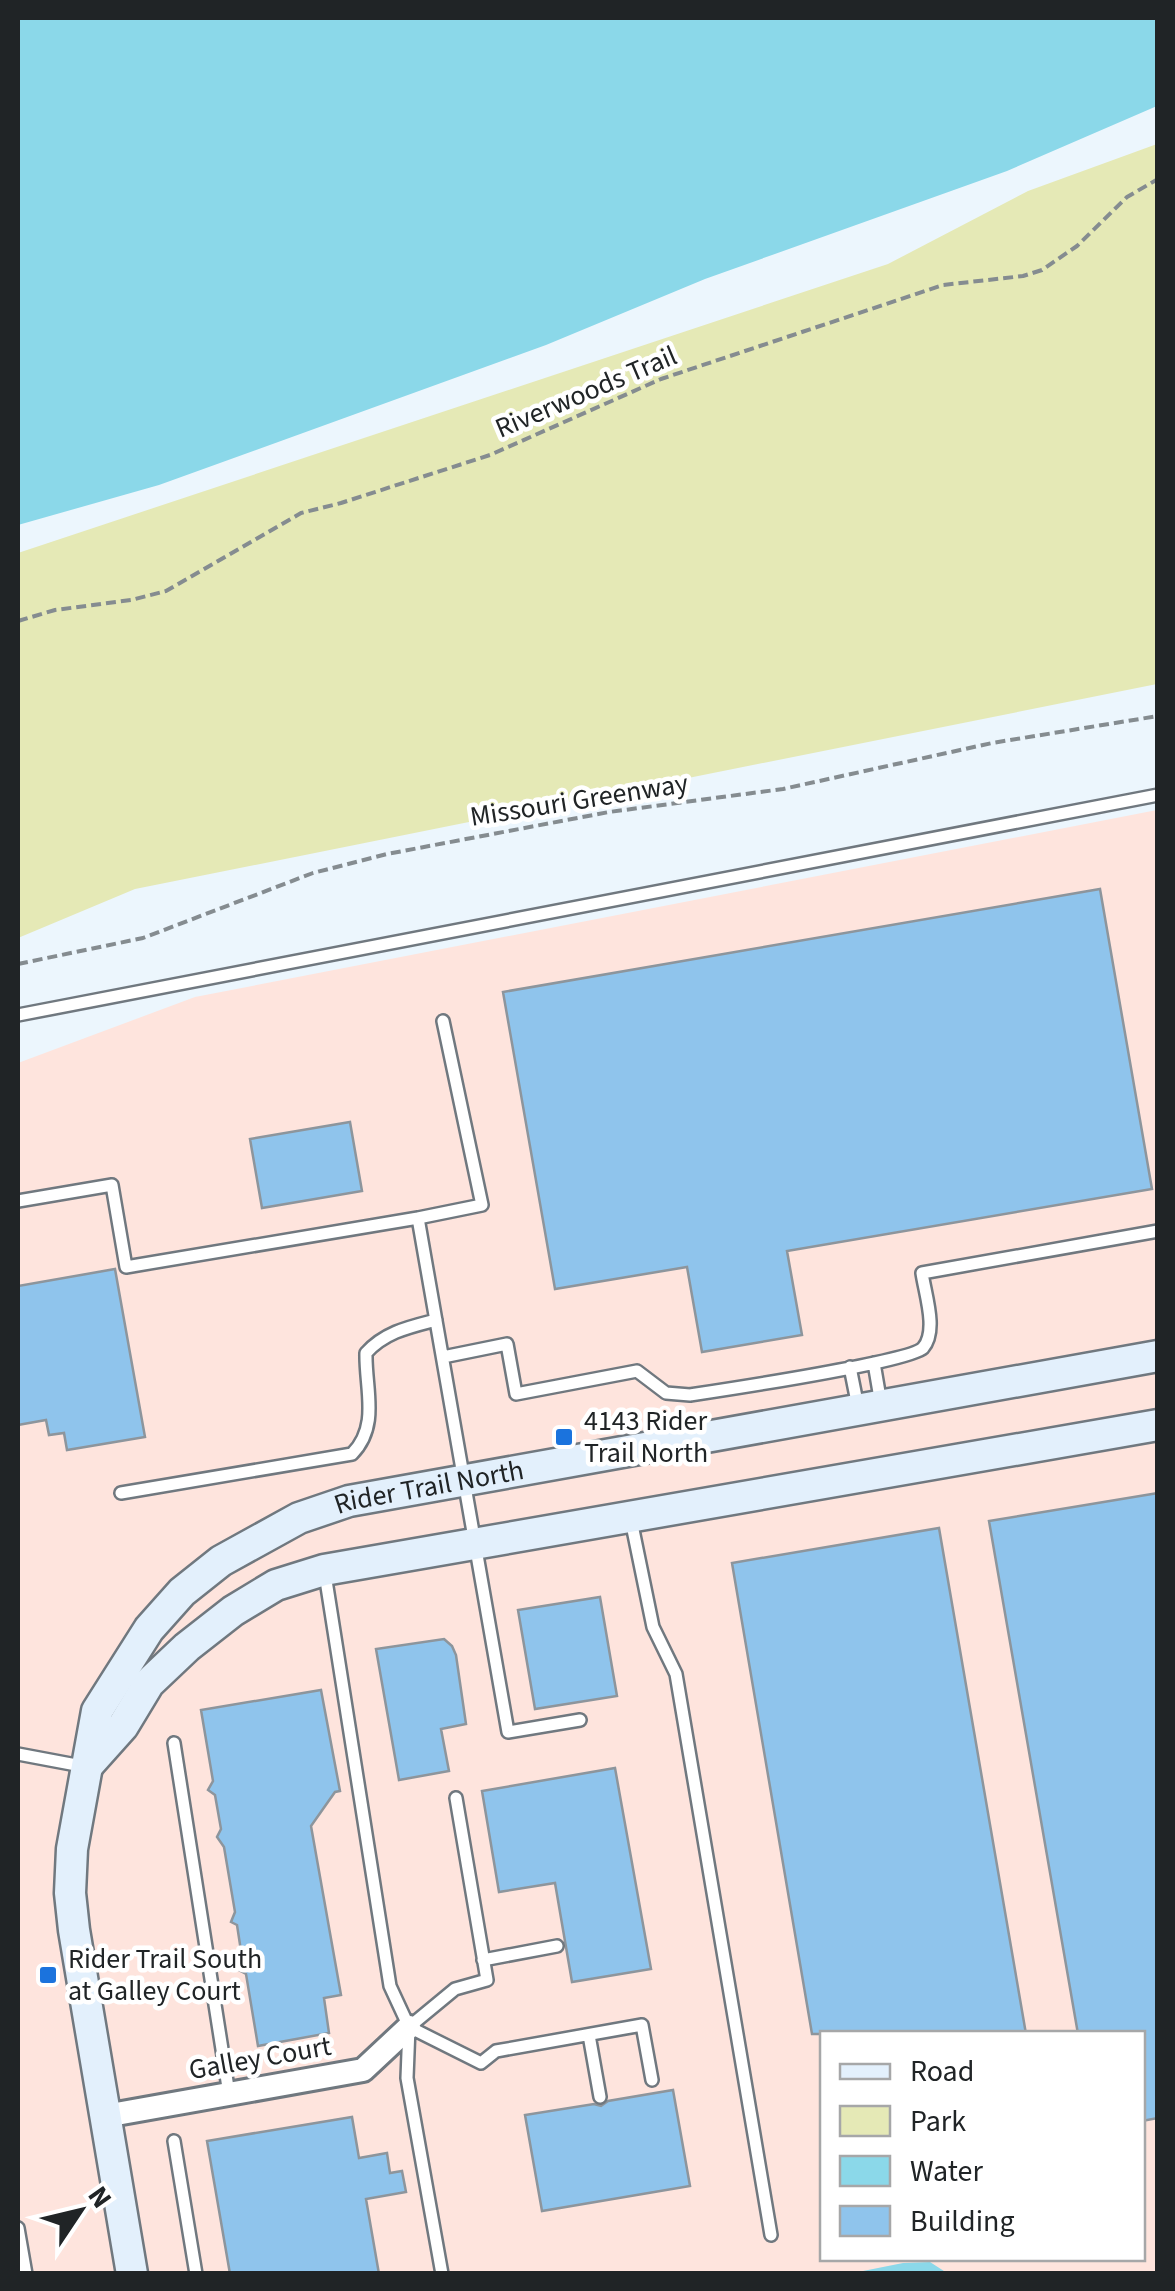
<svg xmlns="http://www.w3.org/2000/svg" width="1175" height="2291" font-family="'Source Sans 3',sans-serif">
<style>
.industrial{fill:#fee4dd;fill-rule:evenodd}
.green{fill:#e5e9b6}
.water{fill:#8bd8e9}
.building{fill:#8fc4ec;stroke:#8d959c;stroke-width:2.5}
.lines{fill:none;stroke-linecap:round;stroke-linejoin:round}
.lane-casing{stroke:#70787f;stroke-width:16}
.street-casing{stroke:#70787f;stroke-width:28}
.secondary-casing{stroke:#70787f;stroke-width:35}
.path{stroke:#858c90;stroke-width:4;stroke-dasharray:10 5;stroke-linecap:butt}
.lane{stroke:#fff;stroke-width:11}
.street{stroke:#fff;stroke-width:22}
.secondary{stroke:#e3f0fc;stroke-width:30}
.poi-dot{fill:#1b73dd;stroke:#fff;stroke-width:4}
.labels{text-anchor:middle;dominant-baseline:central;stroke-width:9;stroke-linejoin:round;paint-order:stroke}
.street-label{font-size:28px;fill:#202426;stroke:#fff}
.poi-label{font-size:28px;fill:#202426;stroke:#fff;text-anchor:start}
</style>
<rect width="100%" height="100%" fill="#ecf6fd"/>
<path class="industrial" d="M1157,810v1463l-1139,1v-1211l177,-66zM822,2034h320v224h-320z"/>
<path class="green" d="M1157,144v540l-1022,205 -117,49v-385l870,-289 140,-73z"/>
<path class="water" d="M18,18h1139v88l-150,65 -302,108 -159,66 -387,140 -141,40z
M930,2262l17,11h-94l50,-10z"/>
<path class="building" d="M1100,889l52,300 -365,62 15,84 -100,17 -15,-85 -132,22 -52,-297z
M350,1122l12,69 -100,17 -12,-69z
M115,1269l30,168 -78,13 -3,-17 -15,2 -3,-15 -28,5v-139z
M1158,1493v625l-16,3v-87h-64l-89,-513z
M939,1528l87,506h-214l-80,-471z
M600,1597l17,99 -82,13 -17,-99z
M444,1639l8,7 4,9 10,69 -25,5 8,42 -50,9 -23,-131z
M321,1690l19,101 -5,1 -24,34 30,169 -17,3 5,35 -71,13 -12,-72 -9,-5 6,-5 -6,-39 -6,-3 4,-10 -11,-65 -7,-10 4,-8 -6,-34 -7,-5 5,-9 -12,-71z
M615,1768l36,201 -79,13 -17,-99 -56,9 -17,-101z
M673,2090l17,96 -148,25 -17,-96 69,-11 7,2 7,-5z
M352,2117l7,41 28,-5 3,20 12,-2 4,21 -40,7 13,75h-149l-23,-133z"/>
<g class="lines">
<g class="lane-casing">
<path id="lane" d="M18,1015l1140,-220
M443,1021l39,184 -64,13 90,514 72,-12
M18,1201l94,-16 14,82 292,-49
M443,1357l64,-13 9,50 121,-23 29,22 24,2c33,-5 219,-33 233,-47 15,-17 2,-54 -1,-75l236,-42
M874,1363l7,41
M850,1367l8,40
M121,1493l231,-39c28,-28 13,-66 14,-101 19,-21 43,-26 70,-33
M631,1520l22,107 23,47 95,561
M325,1574l65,412 19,41 -2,51 35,196
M174,1743l55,351
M18,1754l69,13
M483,1960l74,-14
M409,2027l72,36 15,-12 146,-26 10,55
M409,2027l46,-38 32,-9 -31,-182
M589,2035l11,62
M174,2141l22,133
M18,2228l8,46"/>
</g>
<g class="street-casing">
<path id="street" d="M105,2116l258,-46 46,-43"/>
</g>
<g class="secondary-casing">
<g id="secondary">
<path d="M89,1764l34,-38 26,-43 38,-36 46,-36 43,-26 48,-15 834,-145"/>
<path id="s1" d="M132,2274l-58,-344 -4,-37 2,-44 25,-138 52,-82 33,-37 39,-31 78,-43 50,-17 809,-145"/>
</g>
</g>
<path class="path" d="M18,621l37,-11 76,-10 35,-9 135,-78 40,-10 149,-48 171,-76 282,-94 80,-9 19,-6 35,-24 50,-49 31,-18
M18,964l125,-26 170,-65 74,-19 222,-42 174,-23 209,-46 166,-27"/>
<use href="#lane" class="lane"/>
<use href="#street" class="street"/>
<use href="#secondary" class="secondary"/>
</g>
<g class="poi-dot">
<rect x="554" y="1427" width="20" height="20" rx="5"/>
<rect x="38" y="1965" width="20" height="20" rx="5"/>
</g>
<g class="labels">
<g class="street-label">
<text transform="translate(586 392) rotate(-23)">Riverwoods Trail</text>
<text transform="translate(579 800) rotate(-9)">Missouri Greenway</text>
<text stroke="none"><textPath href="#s1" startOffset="990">Rider Trail North</textPath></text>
<text transform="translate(260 2058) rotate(-10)">Galley Court</text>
</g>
<g class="poi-label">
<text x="584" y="1421">4143 Rider<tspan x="584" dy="32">Trail North</tspan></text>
<text x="68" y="1959">Rider Trail South<tspan x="68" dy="32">at Galley Court</tspan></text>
</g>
</g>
<rect width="1175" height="2291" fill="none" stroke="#202426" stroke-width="40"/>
<rect x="820" y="2031" width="325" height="230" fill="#ffffff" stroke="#a6a7a8" stroke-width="2.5"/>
<rect x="840" y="2064" width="50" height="15" fill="#e3f0fc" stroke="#a6a7a8" stroke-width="2.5"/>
<text x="910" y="2081" font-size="30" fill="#202426">Road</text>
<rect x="840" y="2106" width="50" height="30" fill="#e5e9b6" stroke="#a6a7a8" stroke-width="2.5"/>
<text x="910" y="2131" font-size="30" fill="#202426">Park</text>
<rect x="840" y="2156" width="50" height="30" fill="#8bd8e9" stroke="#a6a7a8" stroke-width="2.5"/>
<text x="910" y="2181" font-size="30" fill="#202426">Water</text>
<rect x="840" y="2206" width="50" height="30" fill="#8fc4ec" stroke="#a6a7a8" stroke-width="2.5"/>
<text x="910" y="2231" font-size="30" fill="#202426">Building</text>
<g transform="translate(80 2211) rotate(55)" stroke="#ffffff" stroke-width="8" paint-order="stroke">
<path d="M0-8L18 38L0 25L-18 38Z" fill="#202426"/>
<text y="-15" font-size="28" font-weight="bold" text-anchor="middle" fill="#202426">N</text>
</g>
</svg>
